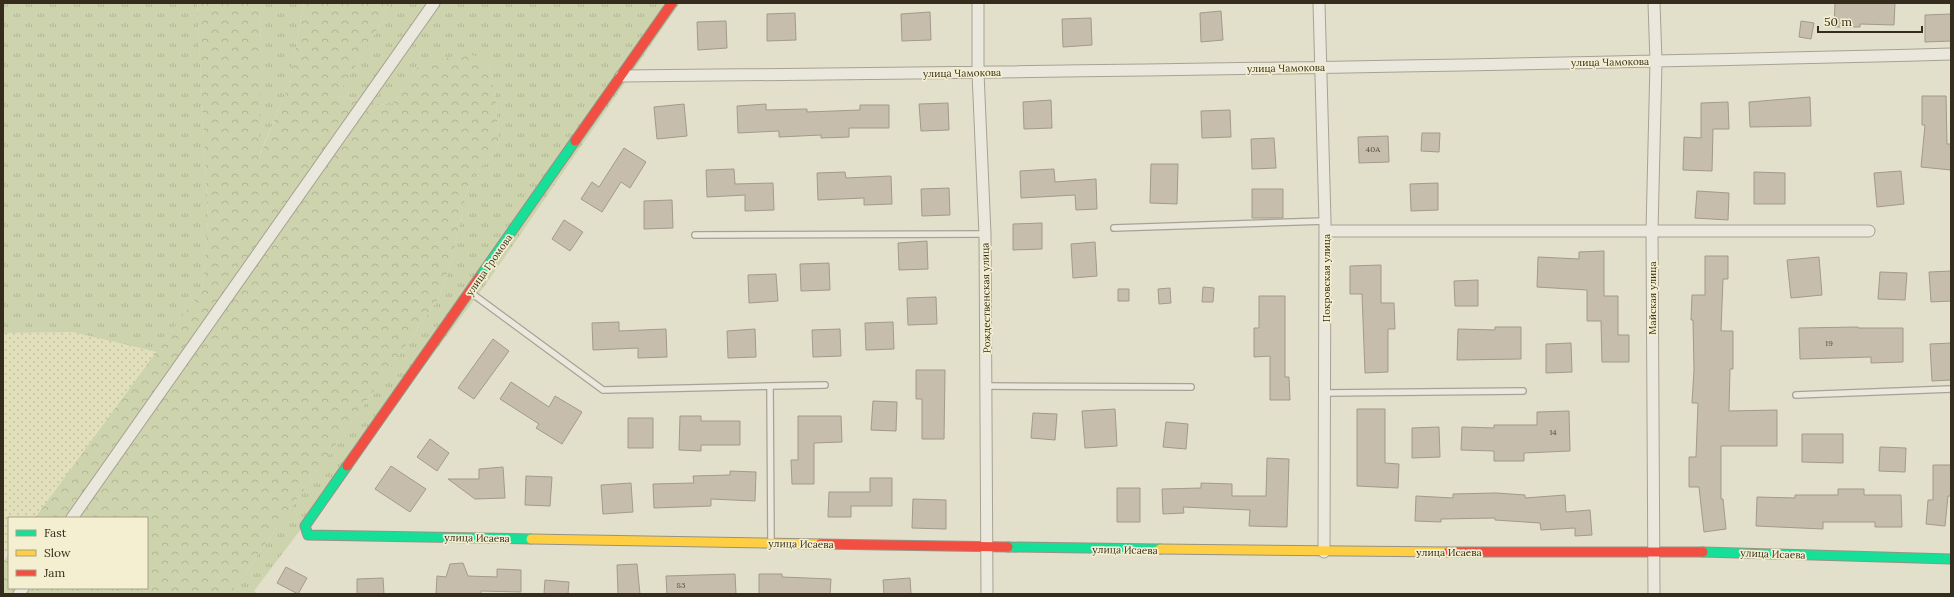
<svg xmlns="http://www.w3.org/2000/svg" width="1954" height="597" font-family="Lora,serif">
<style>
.farmland{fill:url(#farmland-dots)}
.grass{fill:url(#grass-tufts)}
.forest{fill:url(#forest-crowns)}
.building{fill:#c6bdac;stroke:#a29a8b}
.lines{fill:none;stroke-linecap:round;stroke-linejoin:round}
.lane-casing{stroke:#a7a294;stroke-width:8}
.street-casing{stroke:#a7a294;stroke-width:13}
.fast-casing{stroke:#969284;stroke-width:11}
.slow-casing{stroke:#969284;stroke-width:11}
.jam-casing{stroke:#969284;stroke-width:11}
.lane{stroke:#eae8dc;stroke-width:5.5}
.street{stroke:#eae8dc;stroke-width:11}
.fast{stroke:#16e098;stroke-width:9}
.slow{stroke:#ffcf43;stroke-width:9}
.jam{stroke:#f24e42;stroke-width:9}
.labels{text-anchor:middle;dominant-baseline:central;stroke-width:3.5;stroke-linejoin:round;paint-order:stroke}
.number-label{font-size:8px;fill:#595041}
.street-label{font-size:10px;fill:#352c1d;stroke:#f4efd0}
</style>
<defs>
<pattern id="farmland-dots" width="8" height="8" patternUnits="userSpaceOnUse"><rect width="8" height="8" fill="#e1e0bb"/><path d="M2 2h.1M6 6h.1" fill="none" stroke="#c2c0a0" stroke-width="1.8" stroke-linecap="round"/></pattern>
<pattern id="grass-tufts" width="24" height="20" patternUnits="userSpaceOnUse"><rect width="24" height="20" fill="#cdd3ad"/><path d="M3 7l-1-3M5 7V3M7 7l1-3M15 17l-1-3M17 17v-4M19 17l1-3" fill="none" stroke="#b1b594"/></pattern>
<pattern id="forest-crowns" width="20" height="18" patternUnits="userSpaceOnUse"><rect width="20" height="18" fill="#cdd3ad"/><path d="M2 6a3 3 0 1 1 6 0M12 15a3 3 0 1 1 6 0" fill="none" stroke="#b1b594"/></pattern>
</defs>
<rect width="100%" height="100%" fill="#e2dfcb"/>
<path class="farmland" d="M73,332l84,20 -122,166h-26v34h-6v-219z"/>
<path class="grass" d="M3,3h194l11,215 -5,70 -46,64 -84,-20 -70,1z
M261,3h43l-15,81 -31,75z
M391,3h289l-194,281 -232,307 4,3h-28l208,-294 13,-37 18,-82 30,-32 -3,-47 -7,-39 -73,5 -25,38 -54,-10 39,-64z"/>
<path class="forest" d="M197,3h64l-2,155 30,-74 15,-81h87l-15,29 -39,64 54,10 25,-38 50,-16 23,11 7,39 3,47 -30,32 -18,82 -13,37 -208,294h-227v-32l6,-8v34h138v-70h-112l168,-230 5,-70z"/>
<path class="building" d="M1835,3h60l-1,22 -34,-1v3h-26z
M1221,11l2,29 -22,2 -1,-29z
M930,12l1,28 -29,1 -1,-27z
M795,13l1,27 -29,1v-27z
M1951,14v27l-26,1v-27z
M1091,18l1,27 -29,2 -1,-28z
M726,21l1,27 -29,2 -1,-28z
M1801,21l13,2 -3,16 -12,-2z
M1922,96h24l1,48h4v26l-30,-3 4,-42h-3z
M1810,97l1,29 -61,1 -1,-25z
M1051,100l1,28 -28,1 -1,-27z
M1728,102l1,27h-16l-1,42 -29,-1 1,-33 17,1v-35z
M948,103l1,27 -28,1 -2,-27z
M684,104l3,32 -30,3 -3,-32z
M766,104v6l41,-1v3l53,-2v-5h29v23h-40v9l-28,1v-3l-42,2v-6l-41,2 -1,-27z
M1230,110l1,27 -29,1 -1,-27z
M1422,133h18l-1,19 -18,-1z
M1388,136l1,26 -30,1 -1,-26z
M1274,138l2,30 -24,1 -1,-30z
M624,148l22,14 -16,26 -9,-6 -19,30 -21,-13 11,-17 7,5z
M1151,164h27l-1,40 -27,-1z
M734,169l1,15 38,-1 1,27 -29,1v-16l-38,2 -1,-27z
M1054,169l1,13 41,-3 1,30 -21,1 -1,-15 -54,3 -1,-27z
M1901,171l3,33 -27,3 -3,-34z
M845,172l1,6 45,-2 1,28 -28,1v-7l-46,2 -1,-27z
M1754,172l31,1v31h-31z
M1438,183v27l-27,1 -1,-27z
M949,188l1,27 -28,1 -1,-27z
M1252,189h31v29h-31z
M1697,191l32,2 -1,27 -33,-2z
M672,200l1,28 -29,1v-28z
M564,220l19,12 -13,19 -18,-12z
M1042,223v26l-29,1v-26z
M927,241l1,28 -29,1 -1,-27z
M1095,242l2,34 -24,2 -2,-34z
M1604,251v45h14v39h11v27h-27l-1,-41h-14v-31l-50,-3 1,-30 41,2v-7z
M1705,256h23v23h-5l-2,52h12v38h-3l-1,42 48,-1v36h-56v53h2l3,30 -22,3 -5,-45h-10v-30h7l2,-54h-6l2,-33 -1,-50h-2l1,-25h13z
M1819,257l3,38 -31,3 -4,-38z
M829,263l1,27 -29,1 -1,-27z
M1381,265v38h13l1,26h-7v43l-23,1 -3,-79h-12v-28z
M1951,271v30l-20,1 -2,-30z
M1880,272l27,1 -2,27 -27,-1z
M776,274l2,27 -29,2 -1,-28z
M1478,280v26h-23l-1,-25z
M1203,287l11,1 -1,14h-11z
M1170,288l1,15 -12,1 -1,-15z
M1118,289h11v12h-11z
M1259,296h26v81h4l1,23h-20v-44l-16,1v-29h5z
M936,297l1,27 -29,1 -1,-27z
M619,322v9l47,-2 1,28 -29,1v-10l-45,2 -1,-27z
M893,322l1,27 -28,1 -1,-27z
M1495,327h26v32l-64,1 1,-31 37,1z
M1858,327v1h45v34l-32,1v-6l-71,2 -1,-31z
M755,329l1,28 -28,1 -1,-27z
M840,329l1,27 -28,1 -1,-27z
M493,339l16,12 -35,48 -16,-11z
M1571,343l1,29 -26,1v-29z
M1951,343v37l-19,1 -2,-37z
M916,370h29l-1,69h-22v-40h-6z
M511,382l38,25 6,-11 27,16 -20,32 -26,-16 3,-4 -39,-25z
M873,401l24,1 -1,29 -25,-1z
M1115,409l2,37 -32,2 -3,-37z
M1357,409h28v54l14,1 -1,24 -41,-2z
M1569,411l1,40 -46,2v8h-30v-10l-33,-1 1,-23 32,1v-3h43v-13z
M1033,413l24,1 -2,26 -24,-2z
M680,416h21v5h39v24h-39v6l-22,-1z
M798,416h43l1,26 -28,1v41h-22l-1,-24h7z
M628,418h25v30h-25z
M1166,422l22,2 -2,25 -23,-2z
M1439,427l1,30 -28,1v-30z
M1802,434h41v29l-41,-1z
M430,439l19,14 -12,18 -20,-14z
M1880,447l26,1 -1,24 -26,-1z
M1267,458l22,1 -2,68 -38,-1 1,-16 -67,-3 1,6 -21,1 -1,-25 39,-1v-5l31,1v12h34z
M1933,465h18v31h-3l-3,30 -19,-2 2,-24h5z
M391,466l35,23 -16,23 -35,-23z
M503,467l2,31 -30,1 -27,-20h31v-10z
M730,471l26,1 -1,29 -44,-2v7l-57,2 -1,-24 41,-1 -1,-7 37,-1z
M526,476l26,1 -2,29 -25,-1z
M870,478h22v28h-41v11h-23l1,-25h41z
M631,483l2,29 -30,2 -2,-29z
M1117,488h23v34h-23z
M1838,489h26v6h37l1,32h-27v-5h-52v7l-67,-3 1,-29 38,1v-3h43z
M1496,493l29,2v3l40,-3 1,17 24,-2 2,25 -17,1v-8l-34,2 -1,-7 -45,-3v-2l-54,1v3l-26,-1 1,-25 37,2v-4z
M913,499l33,1v29l-34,-1z
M463,563l5,13 29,1v-8l24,1v22l-40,-1v3h-45l1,-18 9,1 4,-13z
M637,564l3,30h-22l-1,-29z
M286,567l21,11 -9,16 -21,-11z
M735,574l1,20h-69l-1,-18z
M759,574h23v3l49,2 -1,15h-71z
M383,578l1,16h-27v-15z
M910,578l1,16h-27l-1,-14z
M545,580l24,2 -1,12h-24z"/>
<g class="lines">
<g class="lane-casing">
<path id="lane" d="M1114,228l211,-7
M695,235l290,-1
M470,292l133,98 167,-4
M987,386l204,1
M1326,393l197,-2
M1796,395l155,-6
M771,541l-1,-155 55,-1"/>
</g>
<g class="street-casing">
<path id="street" d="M978,3v70l7,161 2,360
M1319,3l6,218 -1,331
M1654,3l2,59 -4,169 2,363
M621,76c443,-4 887,-10 1330,-22
M1325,231h544
M72,518l362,-515
M19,594l4,-6"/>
</g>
<g class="fast-casing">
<path id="fast" d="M479,278l96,-137
M347,466l-42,60 3,9 223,4
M1008,547l152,2
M1703,552l248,7"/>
</g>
<g class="slow-casing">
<path id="slow" d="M531,539l289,5
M1160,549l288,3"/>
</g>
<g class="jam-casing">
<path id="jam" d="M575,141l97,-138
M347,466l132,-188
M820,544l188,3
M1448,552h255"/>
</g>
<use href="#lane" class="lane"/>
<use href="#street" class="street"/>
<use href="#fast" class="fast"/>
<use href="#slow" class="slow"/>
<use href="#jam" class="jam"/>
</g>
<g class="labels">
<g class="number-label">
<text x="1373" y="149">40А</text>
<text x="1829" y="343">19</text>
<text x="1553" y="432">14</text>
<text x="681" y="585">83</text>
</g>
<g class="street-label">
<text transform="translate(1610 62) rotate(-1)">улица Чамокова</text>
<text transform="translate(1286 68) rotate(-1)">улица Чамокова</text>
<text transform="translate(962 73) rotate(-1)">улица Чамокова</text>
<text transform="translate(489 265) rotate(-55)">улица Громова</text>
<text transform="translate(1326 278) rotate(-90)">Покровская улица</text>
<text transform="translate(986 298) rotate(-91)">Рождественская улица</text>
<text transform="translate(1652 298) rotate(-90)">Майская улица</text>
<text transform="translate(477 538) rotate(1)">улица Исаева</text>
<text transform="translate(801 544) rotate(1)">улица Исаева</text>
<text transform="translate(1125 550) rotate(1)">улица Исаева</text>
<text x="1449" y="552">улица Исаева</text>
<text transform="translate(1773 554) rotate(2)">улица Исаева</text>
</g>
</g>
<rect width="1954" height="597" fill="none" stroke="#352c1d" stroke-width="8"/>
<rect x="8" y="517" width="140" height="72" fill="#f4efd0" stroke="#a8a188"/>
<rect x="16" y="530" width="20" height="6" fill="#16e098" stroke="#a8a188"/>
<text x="44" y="537" font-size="12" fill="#352c1d">Fast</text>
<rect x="16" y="550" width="20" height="6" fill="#ffcf43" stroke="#a8a188"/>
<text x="44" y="557" font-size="12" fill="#352c1d">Slow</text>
<rect x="16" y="570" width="20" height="6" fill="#f24e42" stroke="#a8a188"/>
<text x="44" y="577" font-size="12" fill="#352c1d">Jam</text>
<path d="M1818 26v6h104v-6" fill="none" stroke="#352c1d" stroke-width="2"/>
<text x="1824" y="26" font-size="12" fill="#352c1d" stroke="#f4efd0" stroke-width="3" paint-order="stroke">50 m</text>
</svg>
